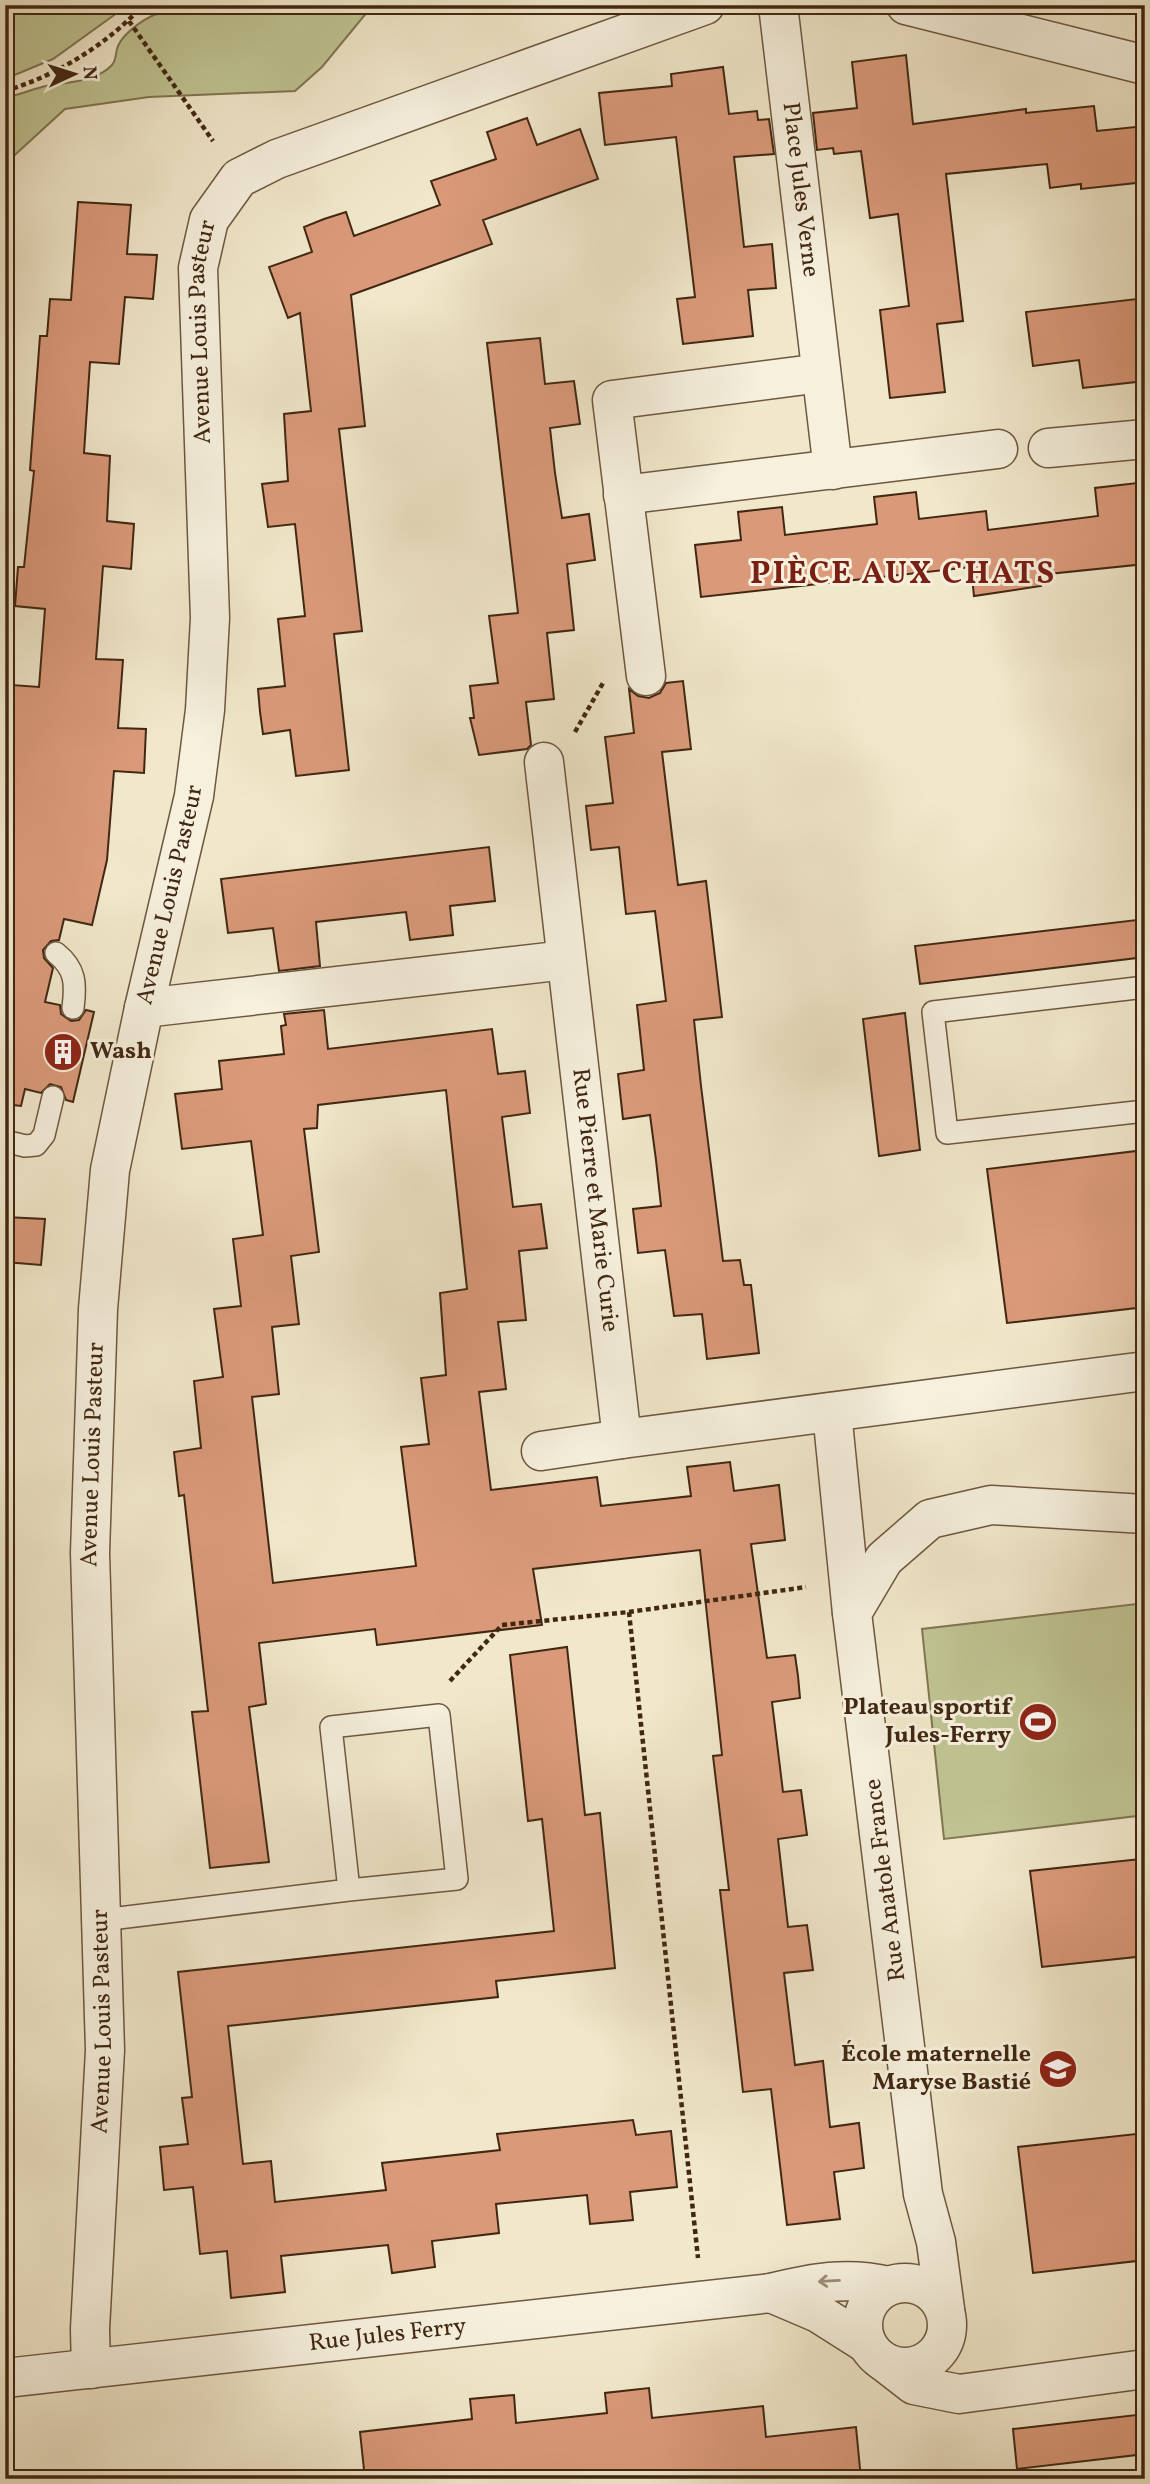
<svg xmlns="http://www.w3.org/2000/svg" width="1150" height="2484" font-family="Vollkorn,serif">
<style>
.green{fill:#c0c493;stroke:#807652;stroke-width:2}
.building{fill:#da9a7a;stroke:#412712;stroke-width:2;fill-rule:evenodd}
.lines{fill:none;stroke-linecap:round;stroke-linejoin:round}
.service-casing{stroke:#6d5740;stroke-width:24}
.minor-casing{stroke:#6d5740;stroke-width:41}
.path{stroke:#412712;stroke-width:4.5;stroke-dasharray:5 3.5;stroke-linecap:butt}
.service{stroke:#f6f0dd;stroke-width:21}
.minor{stroke:#f6f0dd;stroke-width:38}
.oneway{stroke:#9c8c78}
.labels{text-anchor:middle;dominant-baseline:central;stroke-width:6;stroke-linejoin:round;paint-order:stroke}
.street-label{font-size:24px;fill:#412712;stroke:#f6f0dd}
.poi-label{font-size:24px;font-weight:bold;fill:#412712;stroke:#f6f0dd;text-anchor:end}
.district-label{font-size:32px;font-weight:bold;letter-spacing:2px;fill:#7a1f14;stroke:#f6f0dd}
</style>
<rect width="100%" height="100%" fill="#f1e8cb"/>
<filter id="stains"><feTurbulence type="fractalNoise" baseFrequency=".00286" numOctaves="4"/><feColorMatrix values="0 0 0 0 .2 0 0 0 0 .09 0 0 0 0 .02 0 0 0 .5 -.17"/></filter>
<radialGradient id="worn" r=".72"><stop offset=".6" stop-color="#630" stop-opacity="0"/><stop offset="1" stop-color="#630" stop-opacity=".3"/></radialGradient>
<path class="green" d="M13,5h115l-75,54 -48,20v-71z
M211,5h162l-51,62 -27,24 -146,6 -84,12 -60,55v-66c13,-3 31,-10 41,-12 22,-4 49,-4 65,-20 6,-5 4,-13 7,-20 5,-12 24,-26 36,-31 19,-7 30,7 57,-10z
M1145,1603v212l-201,24 -22,-210z"/>
<path class="building" d="M906,55l7,69 113,-15v4l68,-7 3,25 48,-5v56l-64,7v-5l-31,4 -3,-24 -101,10 17,147 -26,3 8,68 -55,6 -10,-88 29,-4 -11,-92 -28,4 -9,-67 -27,3 -1,-6 -16,2 -4,-37 44,-5 -5,-46z
M723,67l6,47 28,-3 1,9 11,-1 5,35 -40,3 10,90 28,-3 4,44 -28,2 5,46 -70,8 -6,-45 18,-2 -19,-160 -71,8 -6,-52 73,-7 -1,-12z
M527,118l10,27 43,-16 18,50 -115,41 9,24 -141,51 14,131 -26,3 23,202 -28,3 15,136 -53,6 -6,-46 -27,4 -3,-22 -2,-23 27,-3 -7,-67 27,-3 -10,-92 -27,3 -6,-43 26,-3 -4,-67 27,-3 -11,-98 -12,5 -19,-51 43,-15 -8,-25 20,-8 22,-7 8,24 86,-31 -9,-24 65,-22 -9,-27z
M78,202l53,3 -4,49 30,1 -4,44 -28,-2 -6,67 -29,-2 -6,91 26,3 -3,65 27,3 -3,45 -28,-3 -7,93 27,1 -5,68 28,1 -2,44 -30,-2 -7,89 -15,65 -28,-6 -5,21 -8,1 -8,9 1,8 9,10 -8,34 15,3 1,9 10,7 8,-1 7,-10 8,2 -21,90 -7,-2 -5,-13 -11,-3 -9,9 -16,-4 -4,17 -16,-2v-345l7,-74 27,2 6,-78 -30,-3 3,-39h6l10,-96 -4,-1 10,-134h7l3,-37 21,1z
M1145,298v83l-62,7 -4,-28 -46,6 -7,-54z
M540,338l5,46 29,-3 6,43 -30,4 5,45 7,45 27,-4 6,46 -28,4 7,66 -27,3 7,66 -28,3 5,43 -4,4 -48,6 -9,-37h4l-4,-32 28,-3 -9,-67 29,-3 -31,-270z
M1137,483l3,28 5,-1v54l-106,11 2,11 -67,10 -3,-29 -270,30 -6,-52 46,-5 -3,-28 44,-5 3,28 92,-11 -3,-27 42,-5 3,27 67,-8 2,19 110,-14 -3,-28z
M683,681l8,68 -29,3 16,133 28,-4 16,136 -28,3 7,66 22,175 17,-1 4,25h7l8,68 -52,6 -5,-45 -28,2 -9,-66 -27,3 -5,-44 28,-3 -5,-46 -6,-45 -27,4 -5,-45 26,-4 -7,-65 29,-4 -11,-90 -29,3 -7,-67 -28,3 -5,-44 27,-3 -8,-66 29,-4 -5,-44 9,7 11,2 11,-5 6,-10z
M489,847l6,54 -45,5 3,29 -43,5 -4,-28 -90,10 4,44 -41,5 -6,-43 -45,5 -7,-54z
M1145,919v38l-225,27 -5,-38z
M324,1010l4,39 164,-20 6,45 27,-3 5,42 -28,4 11,90 28,-3 6,44 -28,3 7,69 -28,2 8,67 -27,3 12,98 106,-13 4,29 90,-10 -4,-29 43,-5 4,29 45,-6 6,55 -34,4 16,114 28,-3 3,21 2,22 -28,4 11,90 18,-2 6,45 -29,4 10,88 19,-2 6,45 -29,3 11,92 28,-4 7,66 29,-4 5,45 -30,4 6,47 -53,6 -16,-136 -28,3 -23,-202h9l-16,-134 9,-1 -22,-205 -167,19 9,56 -165,20 -2,-16 -116,14 7,61 -17,3 20,155 -59,6 -18,-156 16,-1 -24,-216 -5,1 -5,-44 27,-4 -7,-67 29,-4 -9,-68 27,-3 -8,-67 30,-4 -12,-94 -69,8 -7,-55 47,-5 -3,-28 65,-7 -3,-28 5,-1 -2,-11zM446,1090l21,199 -27,4 6,82 -25,3 8,66 -28,3 15,119 -143,17 -21,-186 27,-3 -7,-67 27,-3 -8,-68 28,-4 -15,-123 13,-1 1,-23z
M905,1013l15,137 -41,6 -16,-137z
M1145,1150v157l-138,16 -20,-154z
M5,1217l40,2 -4,46 -36,-3z
M567,1647l18,168 15,-2 15,155 -119,13 2,16 -270,29 15,138 28,-3 4,41 111,-12 -4,-27 118,-13 -3,-16 136,-14 3,15 35,-4 6,56 -47,5 3,28 -43,4 -3,-29 -91,9 3,29 -67,8 3,26 -43,6 -4,-28 -107,11 4,36 -54,6 -4,-47 -27,3 -7,-67 -29,3 -4,-43 28,-3 -6,-46 10,-1 -14,-125 376,-41 -12,-112 -14,2 -18,-166z
M1140,1859l5,45v52l-103,11 -12,-96z
M1145,2133v127l-112,13 -15,-126z
M649,2388l3,30 111,-12 3,31 90,-10 5,52h-496l-5,-47 112,-13 -2,-20 44,-4 2,28 91,-10 -2,-20z
M1145,2414v40l-128,15 -4,-40z"/>
<g class="lines">
<g class="service-casing">
<path id="service" d="M56,953c20,16 20,31 17,55
M1145,987l-212,25 14,121 198,-22
M5,1141l20,5 11,-1 8,-10 9,-38
M439,1715l18,164 -108,11 -18,-163z
M102,1920l247,-30"/>
</g>
<g class="minor-casing">
<g id="minor">
<path id="s1" d="M778,5l55,465"/>
<path d="M906,5l239,60"/>
<path d="M1048,448l97,-9"/>
<path d="M623,495l375,-46"/>
<path d="M646,676l-34,-276 209,-27"/>
<path id="s2" d="M544,762l78,677 523,-68"/>
<path d="M144,1008l422,-48"/>
<path d="M832,1412l20,201"/>
<path d="M541,1451l81,-12"/>
<circle cx="905" cy="2325" r="42"/>
<path d="M771,2293l47,20 49,31"/>
<path d="M945,2309l-9,-67 -13,-48 -71,-581 32,-54 46,-40 61,-14 154,9"/>
<path d="M883,2361l31,24 45,9 186,-25"/>
<path id="s3" d="M91,2369l-1,-40 15,-279 -15,-497 8,-244 12,-139 34,-162 50,-212 11,-86 5,-92 -12,-350 11,-48 30,-42 38,-19 428,-154"/>
<path id="s4" d="M5,2378l766,-85c41,-10 76,-17 117,-7"/>
</g>
</g>
<path class="path" d="M129,21l84,120
M5,91c51,-15 103,-47 138,-86
M575,732l28,-49
M629,1612l69,646
M450,1681l52,-56 127,-13 177,-25"/>
<use href="#service" class="service"/>
<use href="#minor" class="minor"/>
</g>
<defs><path id="oneway-shaft" d="M-6 0H5M1.5-3L5.5 0L1.5 3" fill="none" stroke-width="1.6" stroke-linecap="round" stroke-linejoin="round" transform="scale(1.75)"/></defs>
<use class="oneway" href="#oneway-shaft" transform="translate(829 2281) rotate(177)"/>
<defs>
<g id="building-disc" transform="scale(2.0125)"><circle r="9.5" fill="#8f2418" stroke="#f6f0dd"/><path d="M-4-6H4V6H1V3H-1V6H-4ZM-2.5-4.3h1.7v1.8h-1.7ZM.8-4.3h1.7v1.8H.8ZM-2.5-1h1.7V.8h-1.7ZM.8-1h1.7V.8H.8Z" fill="#fff"/></g>
<g id="stadium-disc" transform="scale(2.0125)"><circle r="9.5" fill="#8f2418" stroke="#f6f0dd"/><path d="M0-5a6.5 5 0 1 0 0 10a6.5 5 0 1 0 0-10ZM-3.5-1.8h7v3.6h-7Z" fill="#fff"/></g>
<g id="school-disc" transform="scale(2.0125)"><circle r="9.5" fill="#8f2418" stroke="#f6f0dd"/><path d="M0-5L7-2L0 1L-7-2ZM-4 1L0 2.5L4 1V4Q0 6-4 4Z" fill="#fff"/></g>
</defs>
<g fill-rule="evenodd">
<use href="#building-disc" x="63" y="1052"/>
<use href="#stadium-disc" x="1038" y="1722"/>
<use href="#school-disc" x="1058" y="2069"/>
</g>
<g class="labels">
<g class="street-label">
<text stroke="none"><textPath href="#s1" startOffset="186">Place Jules Verne</textPath></text>
<text stroke="none"><textPath href="#s3" startOffset="2049">Avenue Louis Pasteur</textPath></text>
<text stroke="none"><textPath href="#s3" startOffset="1482">Avenue Louis Pasteur</textPath></text>
<text stroke="none"><textPath href="#s2" startOffset="441">Rue Pierre et Marie Curie</textPath></text>
<text stroke="none"><textPath href="#s3" startOffset="915">Avenue Louis Pasteur</textPath></text>
<text transform="translate(886 1880) rotate(-97)">Rue Anatole France</text>
<text stroke="none"><textPath href="#s3" startOffset="348">Avenue Louis Pasteur</textPath></text>
<text stroke="none"><textPath href="#s4" startOffset="385">Rue Jules Ferry</textPath></text>
</g>
<g class="poi-label">
<text x="90" y="1052" text-anchor="start">Wash</text>
<text x="1011" y="1708">Plateau sportif<tspan x="1011" dy="28">Jules-Ferry</tspan></text>
<text x="1031" y="2055">École maternelle<tspan x="1031" dy="28">Maryse Bastié</tspan></text>
</g>
<g class="district-label">
<text x="903" y="575">PIÈCE AUX CHATS</text>
</g>
</g>
<rect width="1150" height="2484" fill="none" stroke="#f1e8cb" stroke-width="28"/>
<rect x="7" y="7" width="1136" height="2470" fill="none" stroke="#412712" stroke-width="3.5"/>
<rect x="14" y="14" width="1122" height="2456" fill="none" stroke="#412712" stroke-width="2"/>
<g transform="translate(74 74) rotate(86)" stroke="#f6f0dd" stroke-width="5" paint-order="stroke">
<path d="M0-5L12 26L0 18L-12 26Z" fill="#412712"/>
<text y="-10" font-size="19" font-weight="bold" text-anchor="middle" fill="#412712">N</text>
</g>
<rect width="100%" height="100%" filter="url(#stains)"/>
<rect width="100%" height="100%" fill="url(#worn)"/>
</svg>
